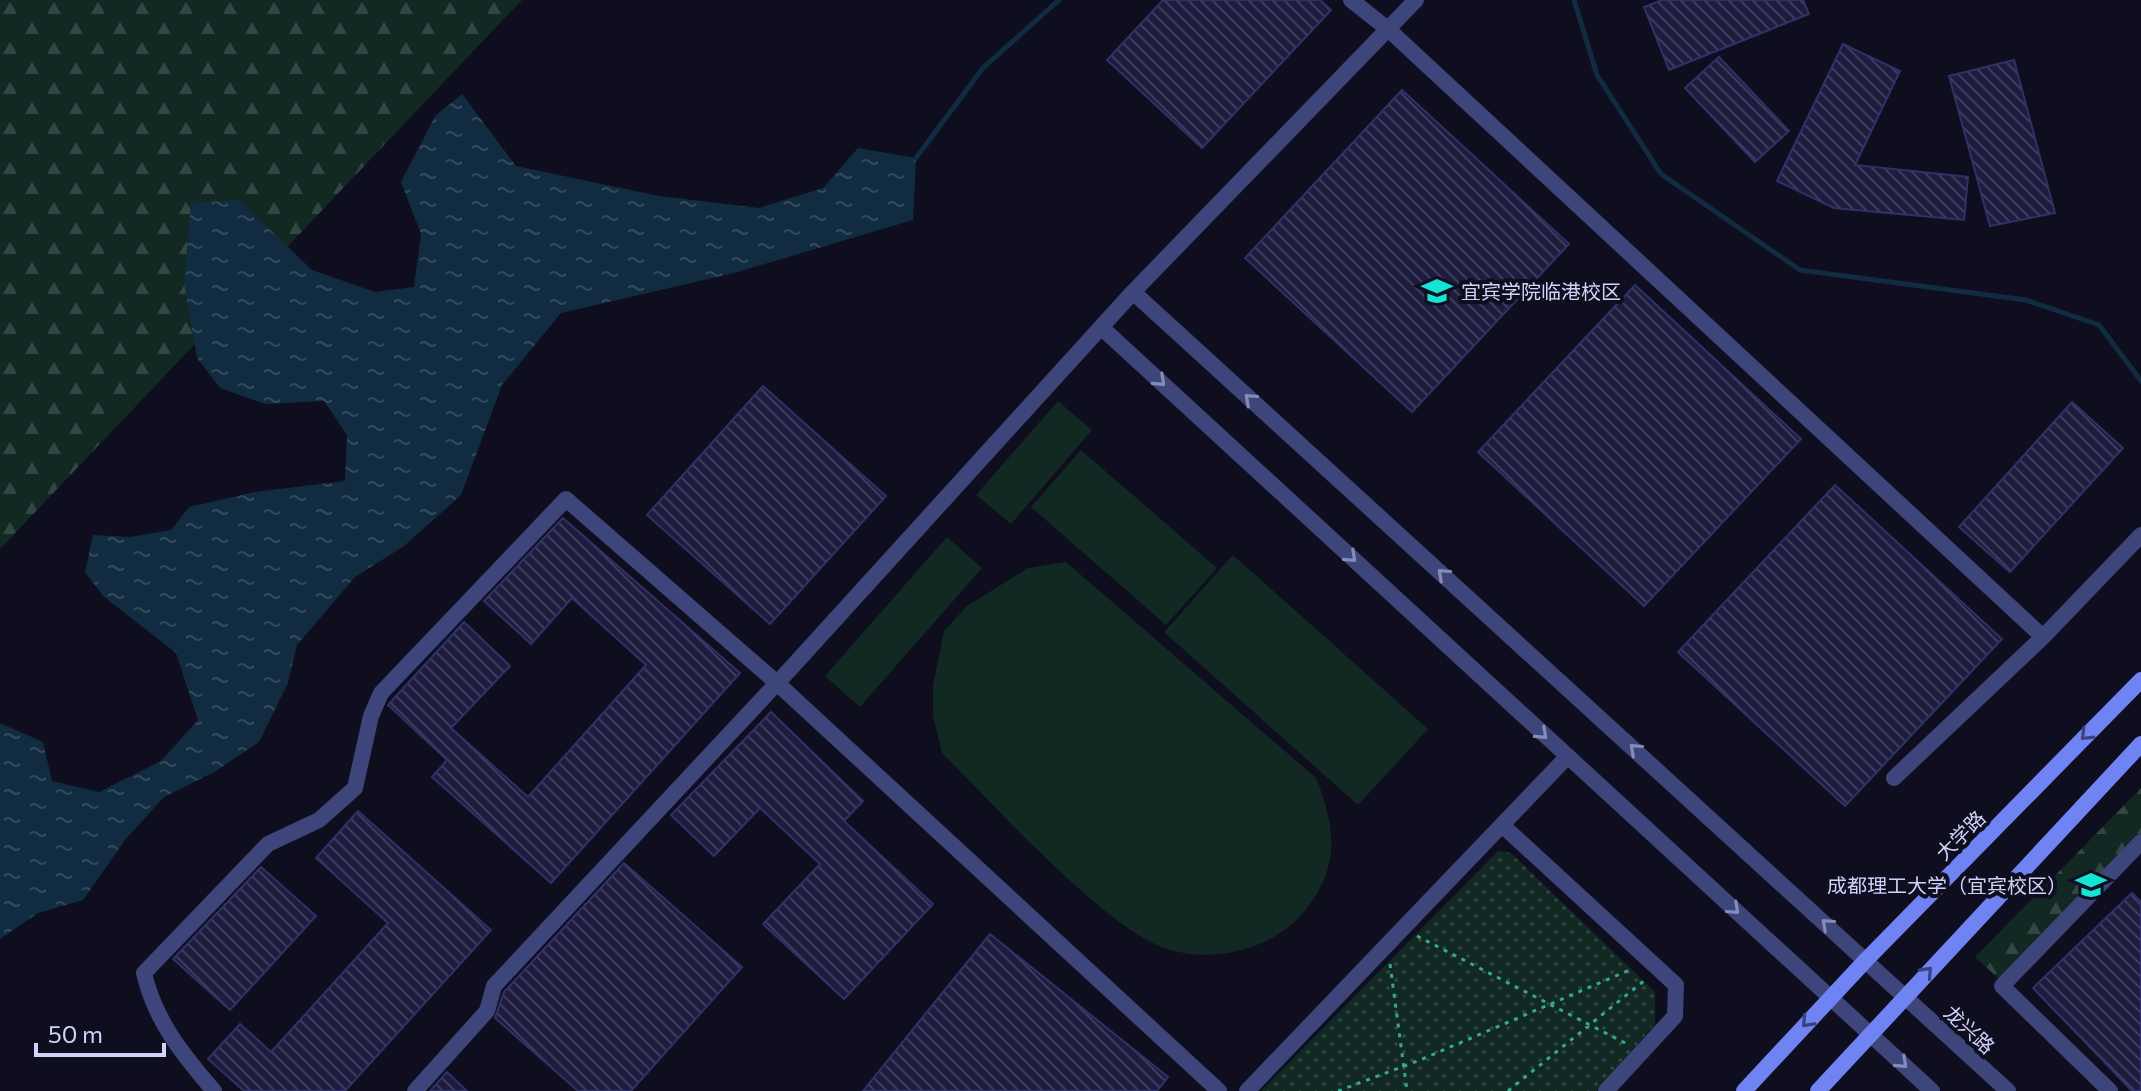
<svg xmlns="http://www.w3.org/2000/svg" width="2141" height="1091" font-family="Commissioner,'Noto Sans SC',sans-serif">
<style>
.grass{fill:#122823}
.forest{fill:url(#forest-firs)}
.park{fill:url(#park-dots)}
.water{fill:url(#water-ripples)}
.lines{fill:none;stroke-linecap:round;stroke-linejoin:round}
.stream{stroke:#112c40;stroke-width:5}
.building{fill:url(#building-back-hatch);stroke:#313068;stroke-width:2}
.path{stroke:#38a78d;stroke-width:3;stroke-dasharray:4 6;stroke-linecap:butt}
.street{stroke:#3d457a;stroke-width:16}
.secondary{stroke:#6f83f3;stroke-width:16}
.oneway{stroke:#868cba}
.oneway2{stroke:#3a437e}
.labels{text-anchor:middle;dominant-baseline:central;stroke-width:8;stroke-linejoin:round;paint-order:stroke}
.poi-label{font-size:20px;fill:#d0d2fb;stroke:#0e0e1f;text-anchor:start}
.street-label{font-size:20px;fill:#d0d2fb;stroke:#0e0e1f}
</style>
<defs>
<pattern id="forest-firs" width="22" height="20" patternUnits="userSpaceOnUse" patternTransform="scale(2)"><rect width="22" height="20" fill="#122823"/><path d="M5 1l3.5 6h-7zM16 11l3.5 6h-7z" fill="#334644"/></pattern>
<pattern id="park-dots" width="8" height="8" patternUnits="userSpaceOnUse" patternTransform="scale(2)"><rect width="8" height="8" fill="#122823"/><path d="M2 2h.1M6 6h.1" fill="none" stroke="#334644" stroke-width="1.8" stroke-linecap="round"/></pattern>
<pattern id="water-ripples" width="26" height="14" patternUnits="userSpaceOnUse" patternTransform="scale(2)"><rect width="26" height="14" fill="#112c40"/><path d="M2 4q2-2 4 0t4 0M15 11q2-2 4 0t4 0" fill="none" stroke="#334a5c"/></pattern>
<pattern id="building-back-hatch" width="6" height="6" patternUnits="userSpaceOnUse" patternTransform="scale(2)"><rect width="6" height="6" fill="#1d1c3e"/><path d="M-1 5l2 2M0 0l6 6M5-1l2 2" fill="none" stroke="#3d3c5b"/></pattern>
</defs>
<rect width="100%" height="100%" fill="#0e0e1f"/>
<path class="grass" d="M1058,401l34,29 -81,94 -35,-29z
M1081,450l136,118 -51,57 -135,-118z
M947,537l35,31 -122,139 -35,-31z
M1233,555l195,174 -70,76 -194,-173z
M1066,562l250,216c21,52 24,91 -13,135 -30,36 -89,50 -133,37 -63,-18 -178,-148 -228,-197l-9,-37v-30l11,-55 23,-25 61,-38z"/>
<path class="forest" d="M0,0h522l-522,549z
M2141,788v47l-141,145 -25,-23z"/>
<path class="park" d="M1498,851l13,2 144,139v32l-58,67h-336z"/>
<path class="water" d="M462,94l54,72 143,30 100,12 64,-20 35,-40 58,10 -3,62 -179,53 -173,40 -59,72 -41,110 -57,51 -49,31 -58,68 -9,38 -29,59 -45,30 -50,25 -39,43 -42,60 -45,13 -38,26v-216l43,19 9,39 47,11 62,-31 37,-41 -22,-67 -73,-57 -18,-24 8,-37 37,2 41,-7 18,-23 66,-15 90,-11 2,-46 -23,-34 -59,3 -45,-16 -23,-30 -13,-75 7,-80 48,-3 73,70 63,22 39,-5 7,-53 -20,-52 34,-66z"/>
<g class="lines">
<path class="stream" d="M1574,0l23,75 64,99 139,96 226,30 73,25 42,56
M916,158l67,-90 76,-68"/>
</g>
<path class="building" d="M1163,0h157l11,10 -129,138 -95,-88z
M1662,0h141l6,14 -140,56 -25,-63z
M1843,44l57,27 -45,94 113,12 -4,43 -130,-12 -57,-27z
M1719,57l70,74 -34,31 -70,-74z
M2014,60l41,153 -65,13 -41,-150z
M1402,90l167,154 -157,168 -167,-154z
M1635,285l166,154 -157,167 -166,-154z
M763,386l123,110 -116,128 -123,-109z
M2072,402l51,46 -113,124 -51,-45z
M1835,485l167,154 -157,167 -167,-154z
M563,518l177,155 -189,210 -119,-106 15,-17 -59,-55 76,-83 46,44 -59,62 77,69 118,-132 -74,-67 -41,46 -47,-43z
M771,712l92,89 -19,20 89,83 -89,95 -81,-75 57,-60 -60,-56 -46,48 -43,-41z
M358,811l133,119 -146,161h-101l-36,-32 32,-35 31,28 117,-129 -72,-65z
M624,863l118,104 -111,124h-53l-83,-73 9,-26z
M261,867l55,49 -86,94 -57,-51z
M2132,893l9,9v189h-9l-99,-103z
M990,934l178,143 -11,14h-294z
M447,1072l20,19h-37z"/>
<g class="lines">
<path class="path" d="M1417,936l210,108
M1390,964l17,127
M1338,1091l82,-31 212,-91
M1508,1091l137,-111"/>
<path class="street" d="M1351,0l38,30 654,607
M1133,292l283,-292
M1102,328l830,763
M1894,778l149,-141 98,-102
M1502,825l174,160 -1,31 -69,75
M214,1091c-31,-36 -59,-70 -70,-118l124,-129 51,-24 36,-32 16,-72 10,-23 185,-194 211,184 442,408
M415,1091l72,-80 7,-25 298,-319 341,-375 875,799
M1247,1091l320,-334
M2110,1091l-108,-105 139,-144"/>
<path class="secondary" d="M1744,1091l122,-131 275,-280
M1818,1091l323,-347"/>
</g>
<defs><path id="oneway-chevron" d="M-2-3.5L2.5 0L-2 3.5" fill="none" stroke-width="1.6" stroke-linecap="round" stroke-linejoin="round" transform="scale(2)"/></defs>
<g class="oneway">
<use href="#oneway-chevron" transform="translate(1160 381) rotate(43)"/>
<use href="#oneway-chevron" transform="translate(1250 399) rotate(-138)"/>
<use href="#oneway-chevron" transform="translate(1351 557) rotate(43)"/>
<use href="#oneway-chevron" transform="translate(1443 574) rotate(-138)"/>
<use href="#oneway-chevron" transform="translate(1542 734) rotate(43)"/>
<use href="#oneway-chevron" transform="translate(1635 749) rotate(-138)"/>
<use href="#oneway-chevron" transform="translate(1734 909) rotate(42)"/>
<use href="#oneway-chevron" transform="translate(1827 924) rotate(-138)"/>
<use href="#oneway-chevron" transform="translate(1902 1063) rotate(43)"/>
</g>
<g class="oneway2">
<use href="#oneway-chevron" transform="translate(2086 735) rotate(135)"/>
<use href="#oneway-chevron" transform="translate(1927 972) rotate(-47)"/>
<use href="#oneway-chevron" transform="translate(1807 1022) rotate(133)"/>
</g>
<defs>
<g id="university-bare" transform="scale(2.4)"><path d="M0-5L7-2L0 1L-7-2ZM-4 1L0 2.5L4 1V4Q0 6-4 4Z" fill="#13e4d4" stroke="#0e0e1f" stroke-width="2.5" paint-order="stroke"/></g>
</defs>
<g fill-rule="evenodd">
<use href="#university-bare" x="1437" y="291"/>
<use href="#university-bare" x="2091" y="885"/>
</g>
<g class="labels">
<g class="poi-label">
<text x="1461" y="291">宜宾学院临港校区</text>
<text x="2067" y="885" text-anchor="end">成都理工大学（宜宾校区）</text>
</g>
<g class="street-label">
<text transform="translate(1960 835) rotate(-45)">大学路</text>
<text transform="translate(1970 1029) rotate(43)">龙兴路</text>
</g>
</g>
<path d="M36 1043v12h128v-12" fill="none" stroke="#d0d2fb" stroke-width="4"/>
<text x="48" y="1043" font-size="24" fill="#d0d2fb" stroke="#0e0e1f" stroke-width="6" paint-order="stroke">50 m</text>
</svg>
